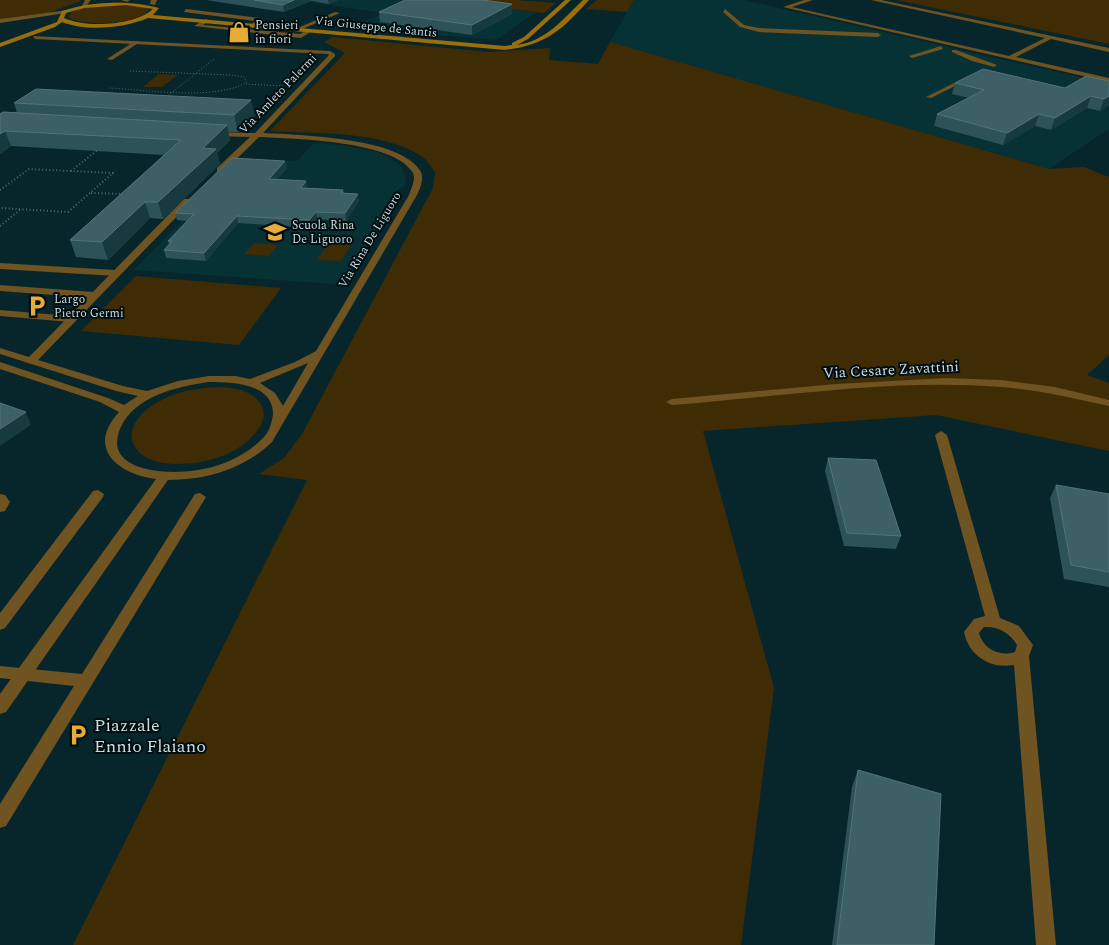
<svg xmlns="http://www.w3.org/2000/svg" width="1109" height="945" font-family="Spectral,serif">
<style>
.built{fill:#063135}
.green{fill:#402c04}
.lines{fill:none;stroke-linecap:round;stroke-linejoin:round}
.path-far1{stroke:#4e6a6e;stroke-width:1;stroke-dasharray:1 2;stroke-linecap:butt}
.path{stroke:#4e6a6e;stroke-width:2;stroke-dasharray:1 2.5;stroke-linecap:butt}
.service{fill:#6f5320;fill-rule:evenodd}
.minor{fill:#6f5320;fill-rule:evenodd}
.secondary{fill:#9b6e07;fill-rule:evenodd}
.wall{fill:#2d5257}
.shaded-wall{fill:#173a3f}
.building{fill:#3d6066;stroke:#537479}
.labels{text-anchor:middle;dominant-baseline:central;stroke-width:4;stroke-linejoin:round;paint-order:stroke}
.far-poi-label{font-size:12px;fill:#c8dde0;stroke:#010d10;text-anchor:start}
.far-street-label{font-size:12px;fill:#c8dde0;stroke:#010d10}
.street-label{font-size:15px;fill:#c8dde0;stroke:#010d10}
.near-poi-label{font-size:18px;fill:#c8dde0;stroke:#010d10;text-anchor:start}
</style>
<rect width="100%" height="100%" fill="#07262b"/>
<path class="built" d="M324,0h122l90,12 -40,28 -144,-13 31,-14 -68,-10z
M634,0h110l365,84v45l-60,40 -439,-127z
M314,143l27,2 37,7 20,11 5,7 3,9 -1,7 -5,2 -4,4 7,1 -55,92 -214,-15 107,-111 56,2z"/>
<path class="green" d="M0,0h80l1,1 -34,12 -47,6z
M443,0h72l41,3 -12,10z
M597,0h37l-7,12 -41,-3z
M896,0h213v44z
M115,2l24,2 10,5c-8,16 -65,17 -80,9v-3c11,-11 32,-11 46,-13z
M333,37l156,15 61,-4 -1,12 49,4 12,-22 439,127 35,-2 25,10v178l-22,20 22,8v68l-173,-36 -233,16 71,257 -33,257h-668l234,-465 -48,-6 25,-16 18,-24 131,-246 2,-16c-4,-5 -7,-11 -12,-15 -41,-27 -106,-23 -153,-26l75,-78 -21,-11z
M159,74l19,1 -16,12h-19z
M333,237l22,2 -14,22 -24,-1z
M254,243l24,2 -9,11 -25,-2z
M136,276l145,12 -42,57 -158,-14z
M221,387c10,1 23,2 32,9 26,19 -1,45 -20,55 -18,10 -39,13 -59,13 -51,-2 -57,-42 -12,-64 18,-10 38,-12 59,-13z"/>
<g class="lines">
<path class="path-far1" d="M246,84l37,2
M110,88c36,2 106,13 137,-6l-3,-5 -13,-2 -101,-4
M166,97l48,-38"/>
<path class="path" d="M71,171l29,-23
M0,190l29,-21 84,4 -45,39 -68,-4
M91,193l34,1
M0,226l21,-17"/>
<path class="service" d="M804,0h9l-21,7 217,49 36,-18 -174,-38h10l228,48v4l-58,-13 -35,18 93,21v4l-326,-75z
M186,9l74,9 3,2 -10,8 -3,-2 5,-5 -71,-9z
M725,9l19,16 15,3 119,5 3,2 -3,2 -119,-5 -19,-5 -17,-15z
M335,12l5,1 -40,17 -5,-1z
M206,19l3,2 -6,4 97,9 7,-4 5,1 -11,7 -107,-12z
M135,41l5,1 -28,18 -5,-1z
M941,46l2,3 -31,9 -3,-2z
M952,50h4l41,15 -3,2 -22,-6 -20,-9z
M968,76l5,1 -42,21 -5,-1z
M0,263l115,7 5,3 -5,3 -115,-7z
M0,285l94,7 5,3 -5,3 -94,-7z
M0,310l70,6 5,3 -5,3 -70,-6z
M941,431l6,4 53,183 19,8 14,19 -4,11 27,289h-20l-22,-280c-24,4 -45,-9 -50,-33l10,-13 11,-3 -50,-181zM984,627c14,-1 26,6 33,18l-2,7c-16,5 -32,-3 -36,-19z
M98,490l6,4 -1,3 -98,131 -5,2v-17l93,-122z
M200,493l6,4 -200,329 -6,2v-24l74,-118 -74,-8v-12l82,8 113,-180z
M0,494l5,1 5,7 -5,9 -5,1z"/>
<path class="minor" d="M85,0h6l-5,6h-4z
M121,0h9l-3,2z
M151,0h6l-2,5 -5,-1z
M68,10l-2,3 -66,10v-4z
M33,36l297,15 5,3v2l-72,77c36,2 139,4 158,39 3,7 -1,17 -4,23l-145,247c-28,27 -65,38 -104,38l-162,232 -6,2v-20l156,-215c-39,-5 -70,-31 -37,-67l-19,-10 -100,-33v-7l108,36 16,7 14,-9 -22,-5 -116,-37v-6l29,9 155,-158h6v4l-152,157 85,26 24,5 31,-10 31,-5h26l15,3 45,-17 21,-11 93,-156c2,-6 7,-16 4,-22 -19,-33 -120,-34 -154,-36l-36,35h-6v-4l33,-31 -38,-1 -4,-2 1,-2 46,1 74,-78 -2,-1 -292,-15zM308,363l-25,43 -8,-13 -15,-10zM209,382c22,0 64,1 64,32 -1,9 -4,18 -10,24 -27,28 -68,37 -105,33 -13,-2 -29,-5 -37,-16 -6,-8 -4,-18 -1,-26 14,-33 56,-42 89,-47z
M946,378l55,2 54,7 54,13v6c-36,-8 -71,-16 -108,-19 -109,-9 -220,10 -329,18l-6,-3 6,-3 164,-15z"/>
<path class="secondary" d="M565,0h6l-43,39 -11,6c29,-4 46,-26 66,-45h6c-27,30 -43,45 -84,50l-357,-32c-24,10 -61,14 -86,4l-7,5 -55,20v-4l57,-21 5,-11c28,-10 68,-11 97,-3l-6,7 352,31 7,-1v-2l12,-6zM126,5l27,4c-19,17 -67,19 -89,9l2,-5 18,-5z"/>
</g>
<path class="wall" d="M206,0h132l-9,4 -18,-3 -27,11z
M512,4v10l-40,21 -92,-13 -1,-10z
M1109,81v24l-9,6 -13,-3 -36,22 -16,-4 -32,19 -69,-19 3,-12 32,-16 -17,-4 3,-11 110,5z
M14,103l241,13 -17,16h-10l2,8 -13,13 3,11 -57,55 -13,-1 -42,42 -32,-3 -6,-17 94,-85 -153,-9 -11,8v-40l17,-1z
M285,161l2,7 -11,12 30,1 1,7 36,2 1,3 15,8 -13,20 -29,-2 -7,9 -72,-5 -32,38 -40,-3 -2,-8 5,-5 -1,-4 19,-20 -10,-1 -2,-7z
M828,458l73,78 -5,13 -52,-3 -19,-75z
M1056,485l53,9v93l-45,-8 -14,-81z
M858,770l76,175h-102l20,-158z"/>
<path class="shaded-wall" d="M294,0h16l1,1 -27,11 -1,-7z
M328,0h10l-9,4z
M512,4v10l-40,21v-10z
M1091,96l-4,12 -36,22 4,-12z
M1109,96v9l-9,6 4,-12z
M251,100l4,16 -17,16 -4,-17z
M1039,114l-4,12 -32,19 4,-12z
M227,125l3,15 -13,13 3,11 -57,55 -5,-17 45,-54z
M5,131l6,15 -11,8v-20z
M285,161l2,7 -17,18 -1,-7z
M306,181l1,7h-6z
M358,194l1,7 -13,20 -1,-8z
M145,202l5,16 -42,42 -6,-18z
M316,212l1,7 -7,9 -1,-8z
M237,216l1,7 -32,38 -2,-8z
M26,412l5,13 -31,21v-17z"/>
<path class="building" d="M254,0h40l-11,5z
M405,0h78l29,4 -40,21 -93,-13z
M983,69l82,19 21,-12 23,5v15l-5,3 -13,-3 -36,22 -16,-4 -32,19 -70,-19 47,-24 -29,-7z
M36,89l215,11 -17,15 -220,-12z
M3,112l224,13 -24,23 13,1 -58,53h-13l-43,40 -32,-2 111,-100 -176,-9 -5,3v-20z
M232,158l53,3 -16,18 37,2 -5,7 42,2 -2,3 17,1 -13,19 -29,-1 -7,8 -72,-4 -33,37 -40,-3 8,-9h-4l26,-27 -19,-1z
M0,403l26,9 -26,17z
M828,458l48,2 25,76 -54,-3z
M1056,485l53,9v78l-38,-7z
M858,770l83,24 -7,151h-97z"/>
<defs>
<g id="shop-bare" transform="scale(1.725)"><path d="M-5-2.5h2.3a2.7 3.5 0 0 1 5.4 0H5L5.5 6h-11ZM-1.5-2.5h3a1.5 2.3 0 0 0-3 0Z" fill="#e7ac37" stroke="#010d10" stroke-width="2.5" paint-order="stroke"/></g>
<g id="school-bare" transform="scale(1.725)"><path d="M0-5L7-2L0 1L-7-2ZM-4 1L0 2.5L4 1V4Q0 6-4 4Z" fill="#e7ac37" stroke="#010d10" stroke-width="2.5" paint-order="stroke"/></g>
<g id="parking-bare" transform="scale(1.725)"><path d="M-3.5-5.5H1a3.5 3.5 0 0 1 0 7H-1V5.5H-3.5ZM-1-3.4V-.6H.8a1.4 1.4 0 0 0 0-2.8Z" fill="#e7ac37" stroke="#010d10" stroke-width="2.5" paint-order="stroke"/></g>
</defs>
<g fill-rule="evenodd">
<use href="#shop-bare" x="239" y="32"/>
<use href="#school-bare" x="275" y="232"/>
<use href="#parking-bare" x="37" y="306"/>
<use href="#parking-bare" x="78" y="735"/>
</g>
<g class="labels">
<g class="far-poi-label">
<text x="255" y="25">Pensieri<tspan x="255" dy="14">in fiori</tspan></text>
<text x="292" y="225">Scuola Rina<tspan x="292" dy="14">De Liguoro</tspan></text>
<text x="54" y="299">Largo<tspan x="54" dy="14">Pietro Germi</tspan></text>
</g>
<g class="far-street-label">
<text transform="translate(376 27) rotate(6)">Via Giuseppe de Santis</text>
<text transform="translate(278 94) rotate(-46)">Via Amleto Palermi</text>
<text transform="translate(370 240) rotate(-59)">Via Rina De Liguoro</text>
</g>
<g class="street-label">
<text transform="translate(891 370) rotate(-3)">Via Cesare Zavattini</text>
</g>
<g class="near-poi-label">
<text x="94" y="725">Piazzale<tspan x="94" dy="21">Ennio Flaiano</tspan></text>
</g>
</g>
</svg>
